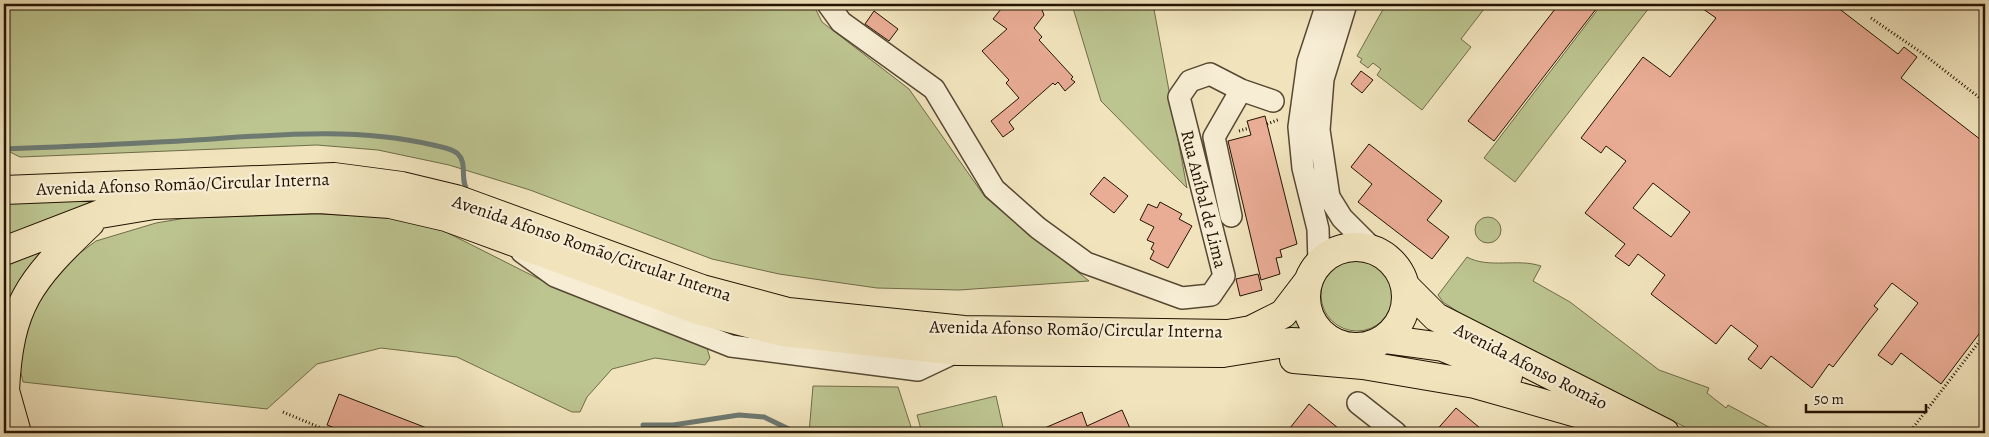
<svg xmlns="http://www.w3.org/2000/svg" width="1989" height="437" font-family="Alegreya,serif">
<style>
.green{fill:#bcc48f;stroke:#706c49}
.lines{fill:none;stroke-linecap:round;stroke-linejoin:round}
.stream{stroke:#6d7971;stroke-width:5}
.building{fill:#e9ac95;stroke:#241403;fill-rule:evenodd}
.minor-casing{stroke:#574832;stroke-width:24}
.major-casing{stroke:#241403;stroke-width:30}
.path{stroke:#241403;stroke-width:3;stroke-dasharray:1 2.5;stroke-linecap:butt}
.minor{stroke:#f6edd4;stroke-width:21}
.major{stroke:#f1e4bd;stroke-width:28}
.labels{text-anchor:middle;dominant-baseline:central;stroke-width:4.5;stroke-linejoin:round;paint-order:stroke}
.street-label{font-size:18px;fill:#241403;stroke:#f6edd4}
</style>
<rect width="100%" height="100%" fill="#f1e4bd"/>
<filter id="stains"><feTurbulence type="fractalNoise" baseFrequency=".004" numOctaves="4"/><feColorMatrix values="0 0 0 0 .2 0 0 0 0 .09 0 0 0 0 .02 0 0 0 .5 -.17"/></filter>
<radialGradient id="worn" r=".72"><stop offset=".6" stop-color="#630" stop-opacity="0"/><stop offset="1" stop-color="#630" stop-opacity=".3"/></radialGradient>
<path class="green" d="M4,4h809l9,18 87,67 76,108 104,84 -130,9 -82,-2 -98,-14 -67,-15 -182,-69 -81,-25 -71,-15 -61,-5 -297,12 -16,-8z
M1070,4h83l34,184 -86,-87 -28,-93z
M1386,4h91l7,5 -23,30 10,8 -49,63 -45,-35 4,-6 -8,-6 -5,5 -8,-6 2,-3 -5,-3z
M1602,4h50l-137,178 -31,-24z
M323,186l38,2 44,6 46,11 80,27 148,55 50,16 48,12 35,6 114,11 54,3 260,3 45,-17 12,-10 10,19 -22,1 -51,12h-137l-128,-4 -150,-12 -85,-17 -60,-18 -219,-79 -72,-17 -38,-4 -52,-1 -174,8 -36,10 -79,31v-42z
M318,214l69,3 55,13 109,55 156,63 3,10 -5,7 -50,-7 -43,11 -25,28 -7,15h-8l-115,-55 -76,-9 -64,16 -50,45 -244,-27 -3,-13 6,-48 34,-53 36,-27 60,-18 30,-5z
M1475 230a13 13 0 1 1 26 0a13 13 0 1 1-26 0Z
M49,241l-45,84v-67z
M1467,257c22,12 50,1 74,9l-8,15 37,21 89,68 50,18 -2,5 19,15 2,-3 52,28h-83l-228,-114 -26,-17 -5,-7z
M1321 295a36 36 0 1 1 72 0a36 36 0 1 1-72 0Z
M813,386l85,1 15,46h-104z
M996,396l8,36 -82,1 -5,-18z"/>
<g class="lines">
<path class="stream" d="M4,149c51,-2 103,-4 155,-7 90,-4 185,-18 274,3 8,2 19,3 25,9 10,10 1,25 10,38
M643,425h30l66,-10 25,2 33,16"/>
</g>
<path class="building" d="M1005,4h28l9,6 2,5 -10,13 8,9 -3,3 34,37 -2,2 4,3 -10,9 -7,-9 -3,3 -2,-2 -44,39 5,7 -11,8 -12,-16 28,-23 -13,-15 3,-3 -27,-29 25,-22 -14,-10z
M1559,4h41l-106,137 -26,-20z
M1696,4h137l65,50 6,-7 13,10 -16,21 84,65v183l-44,58 -40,-31 -9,12 -14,-10 40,-52 -26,-20 -18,23 4,3 -9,11 -36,47 -4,-3 -17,24 -41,-32 -10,13 -13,-10 10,-13 -27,-21 -15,19 -65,-50 14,-19 -27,-21 -9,12 -14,-10 10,-12 -40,-31 41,-52 -20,-15 -5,7 -20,-15 62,-81 27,20 46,-59zM1653,183l37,29 -19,25 -38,-29z
M874,11l24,18 -9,12 -24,-17z
M1361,71l12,9 -11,13 -11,-9z
M1265,116l32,128 -17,6 2,7 -6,1 4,16 -19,6 -33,-139 23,-6 -4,-14z
M1369,144l73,57 -15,19 22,17 -17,22 -74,-57 14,-18 -21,-17z
M1104,177l24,19 -14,17 -24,-19z
M1160,202l22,12 -3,5 13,7 -24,42 -18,-9 4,-8 -3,-2 3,-6 -7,-3 7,-13 -14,-7 8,-16 9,4z
M1258,274l4,16 -22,6 -4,-17z
M339,394l98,38v1h-89l-21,-8z
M1309,404l35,29h-58z
M1456,408l30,25h-52z
M1122,410l10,23h-99l49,-21 5,14z"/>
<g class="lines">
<g class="minor-casing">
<path id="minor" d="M828,4l13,18 93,67 60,100 44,39 48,35 96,35 29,-3 13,-19 -45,-179 11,-16 20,-7 31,16 32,11
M1346,4l-23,75 -4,51 10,67 13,21 32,32
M1231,216l-17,-79 27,-47
M522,252l33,24 176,70 187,24 40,-19
M1319,263l-1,-34 -15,-61 -4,-41 9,-65 19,-58
M1358,403l38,30"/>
</g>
<g class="major-casing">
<path id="major" d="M4,190l330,-13 68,9 54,13 246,90 86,23 176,18 264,4 23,-4 32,-16 26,-34
M1306 297a50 50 0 1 1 100 0a50 50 0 1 1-100 0Z
M4,251l96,-37 54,-9 165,-6 71,5 56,13 255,94 81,21 176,19 265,2 68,-11 47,2
M1405,286l31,31 229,116
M1384,339l59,8 39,16 26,13
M1294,359l69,6 112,19 109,31
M4,387l13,46
M5,391c4,-86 25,-111 85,-168
M1568,407l52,26"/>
</g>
<path class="path" d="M1871,18l51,35 63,49
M1267,124l13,-5
M1239,131l10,-3
M283,412l50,21
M1909,433l73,-95 3,3"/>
<use href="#minor" class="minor"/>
<use href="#major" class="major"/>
</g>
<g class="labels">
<g class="street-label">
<text transform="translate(183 184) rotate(-2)">Avenida Afonso Romão/Circular Interna</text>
<text transform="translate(1204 199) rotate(76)">Rua Aníbal de Lima</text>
<text transform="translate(592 248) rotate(19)">Avenida Afonso Romão/Circular Interna</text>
<text transform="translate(1076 329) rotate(1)">Avenida Afonso Romão/Circular Interna</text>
<text transform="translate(1531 366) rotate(27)">Avenida Afonso Romão</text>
</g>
</g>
<rect width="1989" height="437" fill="none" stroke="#f1e4bd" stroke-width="20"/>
<rect x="5" y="5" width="1979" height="427" fill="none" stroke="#241403" stroke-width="2.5"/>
<rect x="10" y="10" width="1969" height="417" fill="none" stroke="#241403"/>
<path d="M1806 404v8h120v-8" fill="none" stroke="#241403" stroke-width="2.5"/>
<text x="1814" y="404" font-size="15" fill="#241403" stroke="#f6edd4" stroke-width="4" paint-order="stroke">50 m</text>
<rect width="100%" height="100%" filter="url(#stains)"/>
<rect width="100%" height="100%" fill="url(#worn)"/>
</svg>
